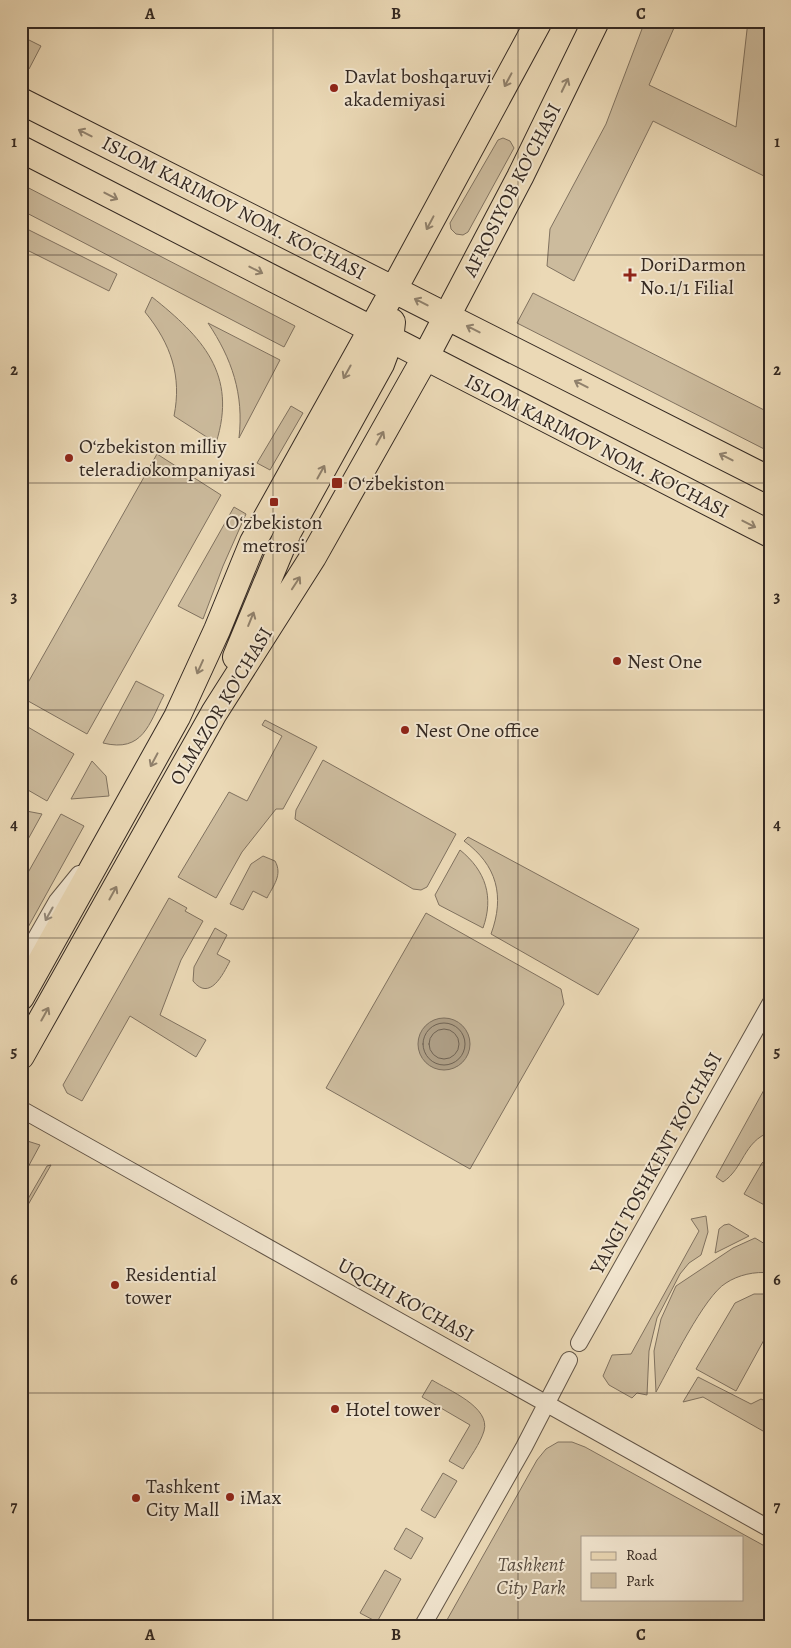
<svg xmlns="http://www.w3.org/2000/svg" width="791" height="1648" font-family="Alegreya,serif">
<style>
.green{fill:#ccbb9d;stroke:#807260;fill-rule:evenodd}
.water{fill:#ad9d84;stroke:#7d6f5d}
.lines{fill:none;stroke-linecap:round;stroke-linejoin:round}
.shore{stroke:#706353;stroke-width:1}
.street-casing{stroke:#625547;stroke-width:18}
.primary-casing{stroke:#342922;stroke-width:28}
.street{stroke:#f2e6d0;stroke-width:16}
.primary{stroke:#ebd9b6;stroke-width:26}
.oneway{stroke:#90816c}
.oneway2{stroke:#938879}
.grid{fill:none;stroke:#342922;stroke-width:1;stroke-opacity:0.55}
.poi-dot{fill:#8f2418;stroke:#f2e6d0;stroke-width:2}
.labels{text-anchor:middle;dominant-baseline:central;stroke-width:4;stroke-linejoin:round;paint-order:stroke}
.poi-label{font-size:20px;fill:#342922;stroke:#f2e6d0;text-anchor:start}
.street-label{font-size:20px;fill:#342922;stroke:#f2e6d0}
.park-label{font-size:20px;font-style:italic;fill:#5a4e41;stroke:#f2e6d0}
.neatline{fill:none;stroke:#342922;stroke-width:2}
.grid-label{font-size:16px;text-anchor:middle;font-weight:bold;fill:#342922}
</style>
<rect width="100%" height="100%" fill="#ebd9b6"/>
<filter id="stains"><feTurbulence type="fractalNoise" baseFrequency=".004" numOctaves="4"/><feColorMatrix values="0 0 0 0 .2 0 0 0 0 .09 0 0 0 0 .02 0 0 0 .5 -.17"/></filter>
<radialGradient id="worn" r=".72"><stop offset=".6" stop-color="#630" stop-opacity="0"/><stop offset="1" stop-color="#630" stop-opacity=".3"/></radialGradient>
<path class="green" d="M645,21h32l-28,64 87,42 12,-106h22v158l-117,-58 -79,160 -27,-15 3,-37 56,-105z
M21,36l20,10 -12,23 -8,-4z
M503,138l7,3 4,7 -46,84 -5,3 -7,-1 -5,-5 -1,-6 48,-83z
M21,184l274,142 -11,21 -263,-137z
M21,226l96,48 -8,17 -88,-44z
M533,293l237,120v39l-253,-129z
M152,297c50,40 86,77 64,146l-42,-27c8,-40 -3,-72 -29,-104z
M208,323l72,37 -41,78c5,-44 -7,-79 -31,-115z
M291,406l12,7 -33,57 -13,-7z
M157,454l64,41 -134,239 -66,-37v-2z
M234,507l12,7 -23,52 -20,53 -25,-13z
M136,681l28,14c-15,29 -21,58 -61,48z
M265,720l52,27 -34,62h-7l-34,43 -26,46 -38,-21 51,-85 18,9 35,-65 -20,-11z
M21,723l53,31 -27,47 -26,-15z
M323,760l133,74 -29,53 -6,3 -8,-1 -118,-70 1,-9z
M92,761l14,15 3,20 -38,3z
M21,810l21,4 -21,38z
M61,814l23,12 -63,114v-55z
M468,837l171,92 -41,66 -107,-61c14,-38 6,-69 -27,-93z
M460,850c26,21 34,47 23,78l-44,-23 -4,-10z
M263,856l12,5c8,14 -2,25 -8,37l-14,-7 -10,19 -13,-6 21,-40z
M169,898l18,10 -2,3 18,10 -22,39 -21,55 46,25 -10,17 -66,-41 -48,85 -15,-8 -4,-8z
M426,913l135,76 3,15 -94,165 -144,-81z
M215,928l12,7 -10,19 13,7c-7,13 -20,41 -37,20l1,-14z
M770,1079v53c-27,10 -26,36 -47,50l-7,-5z
M21,1139l19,6 -13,24 -6,-3z
M770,1156v52l-26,-14 18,-31z
M51,1165l-30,52v-6l26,-45z
M706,1216l2,16 -7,23 -12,8 -9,11 -23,44 -8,33 -2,44 -10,-2 -5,5 -23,-13 -6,-9 9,-21 19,-1 68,-123 -8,-12z
M729,1224l20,12 -34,17 4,-24 5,-4z
M755,1238l15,9v26c-15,-2 -32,2 -44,10 -22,13 -56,84 -70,109l-2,-41 7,-32 15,-33 57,-38z
M754,1294h16v35l-34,62 -40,-22 39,-66z
M698,1377l53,27 10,-5 9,4v32l-67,-38 -20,5z
M432,1380c16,10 59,27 52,51 -4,13 -14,26 -21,38l-14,-8 21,-36 -48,-28z
M558,1442h14l13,5 185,102v78h-327l94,-167 9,-11zM582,1537h160v62h-160z
M443,1473l14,8 -22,37 -14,-8z
M406,1528l17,10 -12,21 -17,-10z
M385,1570l16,9 -24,43 -17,-9z"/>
<path class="water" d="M418 1044a26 26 0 1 1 52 0a26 26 0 1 1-52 0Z"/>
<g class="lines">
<path class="shore" d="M423 1044a21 21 0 1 1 42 0a21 21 0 1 1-42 0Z
M429 1044a15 15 0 1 1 30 0a15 15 0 1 1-30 0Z"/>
<g class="street-casing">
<path id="street" d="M21,964l36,-63 22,-27
M21,1109l749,420
M579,1343l191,-339
M422,1627l102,-180 45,-87"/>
</g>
<g class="primary-casing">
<path id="primary" d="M21,101l749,379
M21,149l749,385
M236,657l52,-125 93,-168 9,-24 2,-18
M21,997l156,-280 40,-87 36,-88 141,-253 145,-268
M21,1056l193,-343 99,-156 112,-199 95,-181 76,-156"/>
</g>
<use href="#street" class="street"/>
<use href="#primary" class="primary"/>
</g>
<defs><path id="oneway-shaft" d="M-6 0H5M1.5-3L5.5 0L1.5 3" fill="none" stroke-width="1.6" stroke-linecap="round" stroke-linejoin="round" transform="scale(1.25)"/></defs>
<g class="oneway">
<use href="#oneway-shaft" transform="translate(508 80) rotate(118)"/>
<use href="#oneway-shaft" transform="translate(565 85) rotate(-64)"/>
<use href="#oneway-shaft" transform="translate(85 133) rotate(-153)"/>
<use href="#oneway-shaft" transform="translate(111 196) rotate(27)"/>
<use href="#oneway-shaft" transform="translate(430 223) rotate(118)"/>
<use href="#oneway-shaft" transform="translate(256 270) rotate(27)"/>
<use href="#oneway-shaft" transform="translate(421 302) rotate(-153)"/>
<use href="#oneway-shaft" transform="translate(473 329) rotate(-153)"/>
<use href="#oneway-shaft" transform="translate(347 372) rotate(119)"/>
<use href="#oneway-shaft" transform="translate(581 384) rotate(-153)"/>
<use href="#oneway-shaft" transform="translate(380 438) rotate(-61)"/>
<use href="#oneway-shaft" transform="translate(726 457) rotate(-153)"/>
<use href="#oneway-shaft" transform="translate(321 472) rotate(-61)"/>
<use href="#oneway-shaft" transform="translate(749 524) rotate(27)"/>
<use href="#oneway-shaft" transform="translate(296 583) rotate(-57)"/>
<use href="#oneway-shaft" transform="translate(251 619) rotate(-68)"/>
<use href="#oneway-shaft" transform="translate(200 667) rotate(114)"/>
<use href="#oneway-shaft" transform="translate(154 760) rotate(118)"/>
<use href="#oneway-shaft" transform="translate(113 893) rotate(-61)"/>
<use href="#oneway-shaft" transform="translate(45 1014) rotate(-61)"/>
</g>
<use class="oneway2" href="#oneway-shaft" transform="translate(49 914) rotate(119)"/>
<path class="grid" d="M273,21v1606M518,21v1606M21,255h749M21,483h749M21,710h749M21,938h749M21,1165h749M21,1393h749"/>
<g class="poi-dot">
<circle cx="334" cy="88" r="5"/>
<path d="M627.5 267.5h5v5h5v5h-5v5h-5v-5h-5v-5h5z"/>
<circle cx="69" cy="458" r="5"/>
<rect x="331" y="477" width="12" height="12" rx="2.5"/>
<rect x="269" y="497" width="10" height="10" rx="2.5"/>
<circle cx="617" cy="661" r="5"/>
<circle cx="405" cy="730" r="5"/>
<circle cx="115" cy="1285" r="5"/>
<circle cx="335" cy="1409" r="5"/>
<circle cx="230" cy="1497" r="5"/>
<circle cx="136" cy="1498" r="5"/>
</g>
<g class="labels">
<g class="poi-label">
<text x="344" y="76">Davlat boshqaruvi<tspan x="344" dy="23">akademiyasi</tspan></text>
<text x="640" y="264">DoriDarmon<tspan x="640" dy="23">No.1/1 Filial</tspan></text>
<text x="79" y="446">Oʻzbekiston milliy<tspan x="79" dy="23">teleradiokompaniyasi</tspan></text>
<text x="348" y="483">Oʻzbekiston</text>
<text x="274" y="522" text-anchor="middle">Oʻzbekiston<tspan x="274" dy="23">metrosi</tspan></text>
<text x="627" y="661">Nest One</text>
<text x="415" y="730">Nest One office</text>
<text x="125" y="1274">Residential<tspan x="125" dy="23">tower</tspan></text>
<text x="345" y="1409">Hotel tower</text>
<text x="146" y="1486">Tashkent<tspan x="146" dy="23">City Mall</tspan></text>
<text x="240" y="1497">iMax</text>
</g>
<g class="street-label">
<text transform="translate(512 190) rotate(-63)">AFROSIYOB KO'CHASI</text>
<text transform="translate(234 208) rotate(27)">ISLOM KARIMOV NOM. KO'CHASI</text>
<text transform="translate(597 446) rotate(27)">ISLOM KARIMOV NOM. KO'CHASI</text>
<text transform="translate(221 706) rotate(-59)">OLMAZOR KO'CHASI</text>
<text transform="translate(656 1163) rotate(-61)">YANGI TOSHKENT KO'CHASI</text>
<text transform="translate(406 1300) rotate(29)">UQCHI KO'CHASI</text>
</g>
<g class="park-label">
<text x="531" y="1564">Tashkent<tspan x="531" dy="23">City Park</tspan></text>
</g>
</g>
<rect width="791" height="1648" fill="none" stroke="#ebd9b6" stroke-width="55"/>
<rect x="581" y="1536" width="162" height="65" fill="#f2e6d0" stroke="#a69a8a"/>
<rect x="591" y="1552" width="25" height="8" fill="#ebd9b6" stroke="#a69a8a"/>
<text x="626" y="1560" font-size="15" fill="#342922">Road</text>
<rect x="591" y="1573" width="25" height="15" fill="#ccbb9d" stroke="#a69a8a"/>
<text x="626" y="1586" font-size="15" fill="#342922">Park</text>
<rect x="28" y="28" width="736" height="1592" class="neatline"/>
<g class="grid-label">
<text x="150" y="19">A</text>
<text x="396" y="19">B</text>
<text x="641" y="19">C</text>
<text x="14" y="147">1</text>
<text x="777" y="147">1</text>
<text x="14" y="375">2</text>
<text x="777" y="375">2</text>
<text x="14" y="602">3</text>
<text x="777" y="602">3</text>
<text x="14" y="830">4</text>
<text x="777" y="830">4</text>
<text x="14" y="1057">5</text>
<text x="777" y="1057">5</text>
<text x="14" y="1285">6</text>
<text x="777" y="1285">6</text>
<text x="14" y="1512">7</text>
<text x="777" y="1512">7</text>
<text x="150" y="1640">A</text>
<text x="396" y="1640">B</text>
<text x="641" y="1640">C</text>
</g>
<rect width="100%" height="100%" filter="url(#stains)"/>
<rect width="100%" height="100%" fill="url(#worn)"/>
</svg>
